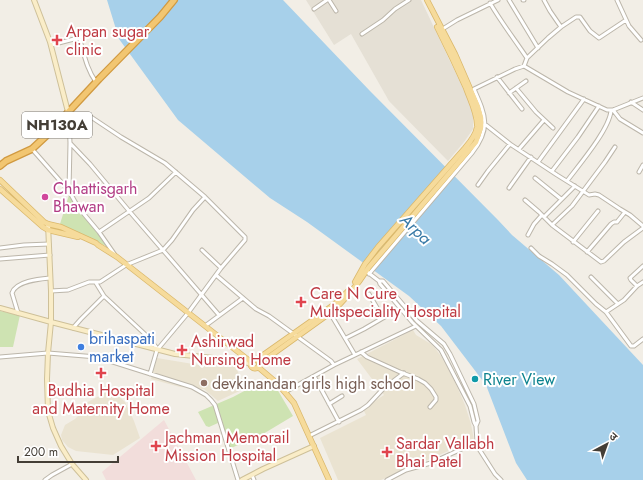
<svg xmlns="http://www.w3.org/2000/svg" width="643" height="480" font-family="Jost,'Noto Sans Devanagari',sans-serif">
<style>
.residential{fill:#e5e0d5}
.education{fill:#eae3d1}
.medical{fill:#f2dddb}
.green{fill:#cee3b2}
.water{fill:#a7d0ea}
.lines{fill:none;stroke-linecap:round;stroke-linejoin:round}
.street-casing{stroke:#bcb6aa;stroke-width:5}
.secondary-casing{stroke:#cec099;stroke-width:6}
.primary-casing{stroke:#dab86c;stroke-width:6}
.highway-casing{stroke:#d19a41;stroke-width:8}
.street{stroke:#fff;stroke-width:3}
.secondary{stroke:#faedc8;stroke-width:4}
.primary{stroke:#f6db9b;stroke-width:4.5}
.highway{stroke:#f2c671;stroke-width:5.5}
.health-dot{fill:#e0444e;stroke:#fff;stroke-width:1.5}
.hotel-dot{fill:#d1479c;stroke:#fff;stroke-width:1.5}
.shop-dot{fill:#3f7fe0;stroke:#fff;stroke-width:1.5}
.culture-dot{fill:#0f9aa8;stroke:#fff;stroke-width:1.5}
.education-dot{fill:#8d6e63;stroke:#fff;stroke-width:1.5}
.labels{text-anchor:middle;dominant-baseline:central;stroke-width:4;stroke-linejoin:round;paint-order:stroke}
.shield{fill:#fff;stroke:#7c7872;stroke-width:1}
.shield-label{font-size:15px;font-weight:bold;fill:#443e36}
.health-label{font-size:16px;fill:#be3a42;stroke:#fff;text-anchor:start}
.hotel-label{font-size:16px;fill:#b23c85;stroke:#fff;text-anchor:start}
.shop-label{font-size:16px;fill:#366cbe;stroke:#fff;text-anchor:start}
.culture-label{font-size:16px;fill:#0d838f;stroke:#fff;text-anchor:start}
.education-label{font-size:16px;fill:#785e54;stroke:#fff;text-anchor:start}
.water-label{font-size:17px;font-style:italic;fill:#387aa7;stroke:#fff}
</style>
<rect width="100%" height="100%" fill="#f2eee6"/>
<path class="residential" d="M306,0h115l46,97 6,18v14l-9,13 -16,19 -59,-60 -38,-67 -17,11z"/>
<path class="education" d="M413,330l3,5 15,9 3,3 7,9 6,11 9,17 9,21 6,19 3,16 -93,40h-43l-18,-42 46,-23 -3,-6 21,-14 -27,-36z
M157,358l54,9 24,-1 11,22 -28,13 -14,-12 -24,-2 -29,-8z
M112,389l13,13 9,19 6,17 -27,17 -37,-4 -8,-4 -6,-7 -1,-5 4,-10 10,-6 10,-10 1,-6z"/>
<path class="medical" d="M164,420l32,60h-90l-4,-8z"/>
<path class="green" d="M69,195l39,52 -48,-23z
M0,311l20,4 -7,32h-13z
M265,380l9,4 19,32 -30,18 -34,15 -11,-26 -9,4 -3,-1 -8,-14 35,-15z"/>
<path class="water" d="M107,0h176l87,91 128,129 14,15 47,40 84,90v115h-116l-11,-17 -30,-78 -45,-59 -32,-30 -102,-74 -37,-24 -92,-78 -59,-81z"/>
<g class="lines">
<g class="street-casing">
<path id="street" d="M329,0l7,11
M509,0l29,48
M523,0h1
M544,0l6,11 11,16
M617,0l12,26 12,14
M490,3c11,19 25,37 37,55
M314,9l13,-9
M441,30l16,-10 41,-20
M362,34l21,-14 12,-11 14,-9
M79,37c5,16 7,31 17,45
M51,45l50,-13
M524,66l3,-8 21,-20 13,-11 15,-10h4l10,14 9,7 27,-18
M497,77l25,32
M516,88l20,24 17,16
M474,89l41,-20 9,-3 44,26 39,18h6l30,-12
M509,93l17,-12
M631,102l12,8
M613,110l7,9 23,14
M69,118l15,-2 7,1 30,20 44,26 40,34 40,40v3l-24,28 -33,45 -31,37 -7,24
M69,118l1,25 -1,48 9,16 21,25 16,23
M486,125l24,19 47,31 32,20 6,-1 4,1 21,14 10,6 13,11
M70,143l20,21 40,48 89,103
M32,149l37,42
M519,149l25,-29
M538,162l46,-63
M552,171l26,-34 21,-31
M639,172l4,-7
M535,178l26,21
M567,181c12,-16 42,-51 44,-70
M478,185l10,-14 22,-27
M509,188l22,-31
M525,200l14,12 13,13 49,37 3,-1 20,-19 19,-14
M544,217l31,-31
M552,225l20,-19 33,-44 10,-15
M99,232l50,-34 27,-26
M528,235l6,-11 8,-9
M573,242l25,-31
M0,248l24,-3 25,-1
M531,248l8,8 13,8 15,11 29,29 10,8 25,34h3l9,-7
M202,250l19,18
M587,252l24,-28 3,-2h3l8,-10
M0,259l50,-4
M366,271l13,10h4l34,40 27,23 6,10 24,50 4,17 -2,5 1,16 2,7 16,25 6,6
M369,274l103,-121c20,-25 13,-39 2,-64
M216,275l40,34 13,7 62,45 3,4
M591,277l27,27
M379,281l1,3 32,38 29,28 29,56 4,16 2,4
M96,283l8,13 44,41 8,10 1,3
M637,286l-6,-6 -1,-2 13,-12
M51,291l17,-1 21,-8h11l26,-17 37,-15 9,-10 21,-30 12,-13
M369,294l14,24
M606,312l18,-12 13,-14 6,-4
M18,313l-6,-20c4,-12 27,-14 38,-15
M330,313l25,42
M205,326l38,-28
M73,328l8,-9 23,-23
M346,338l18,-9 36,-21
M361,352l6,5 33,15 18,7 7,4 6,6 5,8v3l-6,7
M0,357l48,-4 49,4 95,30 14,8 5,5 4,5 23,75
M314,376l25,46
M285,392l49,-27 82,-39
M329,404l13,-8
M309,436l52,-26 7,-5 15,-16 21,-16
M252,475l2,5
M45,480l7,-5 20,-11
M387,480l19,-10 25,-7 46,-21"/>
</g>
<g class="secondary-casing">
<path id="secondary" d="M34,0l16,42 18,70
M48,224l3,67v31l-3,31 -1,26 1,32 5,17 8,18 11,18 14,16
M0,308l51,14 124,32 67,7 8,3
M242,480l21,-11 51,-23"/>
</g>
<g class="primary-casing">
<path id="primary" d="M0,180l44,42 4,2 13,3 35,16 2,2 19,12 134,105
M0,189l43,38 5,3 30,7
M355,282l10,-18 13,-17 87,-99c5,-6 11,-13 12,-21 1,-13 -7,-27 -11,-39 -9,-20 -19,-41 -29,-61
M250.5 364a4.5 4.5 0 1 1 9 0a4.5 4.5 0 1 1-9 0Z
M256,360l61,-43 19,-14 12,-12
M259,364l71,-51c16,-13 28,-29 39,-46l107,-125 5,-15v-9l-3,-11 -23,-53 -28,-54
M258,367l20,17 16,19 35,77"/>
</g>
<g class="highway-casing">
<path id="highway" d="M0,166l6,-5 26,-12 14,-13 53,-57 61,-62 14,-17"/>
</g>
<use href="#street" class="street"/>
<use href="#secondary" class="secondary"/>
<use href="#primary" class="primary"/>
<use href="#highway" class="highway"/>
</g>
<g class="health-dot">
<path d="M55 34h4v4h4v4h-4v4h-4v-4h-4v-4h4z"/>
<path d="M299 296h4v4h4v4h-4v4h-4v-4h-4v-4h4z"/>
<path d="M180 344h4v4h4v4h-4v4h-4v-4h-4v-4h4z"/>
<path d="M99 367h4v4h4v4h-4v4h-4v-4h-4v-4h4z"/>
<path d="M154 440h4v4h4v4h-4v4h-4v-4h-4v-4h4z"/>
<path d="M385 446h4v4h4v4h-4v4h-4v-4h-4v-4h4z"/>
</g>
<circle class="hotel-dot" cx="45" cy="197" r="4"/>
<circle class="shop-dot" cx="81" cy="347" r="4"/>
<circle class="culture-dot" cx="475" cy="379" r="4"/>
<circle class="education-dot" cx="204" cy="383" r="4"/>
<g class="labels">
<rect class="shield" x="22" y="112" width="70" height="26" rx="3"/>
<g class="shield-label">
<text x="57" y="125">NH130A</text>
</g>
<g class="health-label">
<text x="66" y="31">Arpan sugar<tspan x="66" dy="18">clinic</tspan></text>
<text x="310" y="293">Care N Cure<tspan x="310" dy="18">Multspeciality Hospital</tspan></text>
<text x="191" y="341">Ashirwad<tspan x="191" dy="18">Nursing Home</tspan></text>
<text x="101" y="390" text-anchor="middle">Budhia Hospital<tspan x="101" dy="18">and Maternity Home</tspan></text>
<text x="165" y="437">Jachman Memorail<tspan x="165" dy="18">Mission Hospital</tspan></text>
<text x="396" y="443">Sardar Vallabh<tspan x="396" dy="18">Bhai Patel</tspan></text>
</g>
<g class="hotel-label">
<text x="53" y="188">Chhattisgarh<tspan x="53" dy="18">Bhawan</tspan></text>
</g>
<g class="shop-label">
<text x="89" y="338">brihaspati<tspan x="89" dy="18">market</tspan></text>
</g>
<g class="culture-label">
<text x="483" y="379">River View</text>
</g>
<g class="education-label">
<text x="212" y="383">devkinandan girls high school</text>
</g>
<g class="water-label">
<text transform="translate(416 229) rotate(44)">Arpa</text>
</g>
</g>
<g transform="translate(607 444) rotate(41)" stroke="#ffffff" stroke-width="3" paint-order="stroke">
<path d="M0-3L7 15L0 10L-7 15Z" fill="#443e36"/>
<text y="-6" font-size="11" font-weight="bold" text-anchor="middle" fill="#443e36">उ</text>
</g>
<path d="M18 456v6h100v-6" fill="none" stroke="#443e36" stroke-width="2"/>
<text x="24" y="456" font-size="12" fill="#443e36" stroke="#ffffff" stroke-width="3" paint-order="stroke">200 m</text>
</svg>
